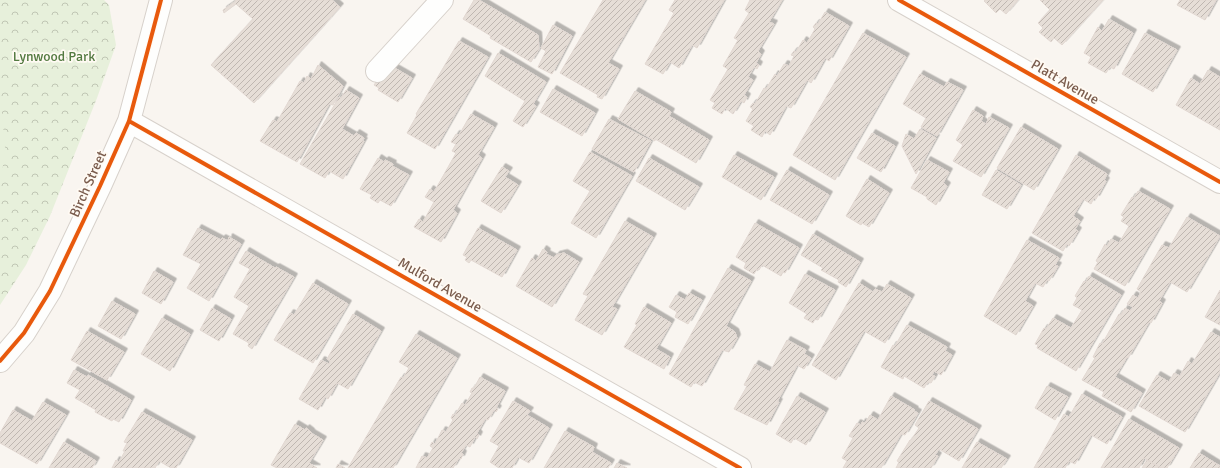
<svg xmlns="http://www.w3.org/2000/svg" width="1220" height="468" font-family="Signika,sans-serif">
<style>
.park{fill:url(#park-crowns)}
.garden{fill:#e7f0db}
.building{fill:url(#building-hatch);stroke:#e2d8d2;filter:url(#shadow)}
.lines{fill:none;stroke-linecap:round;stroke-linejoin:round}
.minor-casing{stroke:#d7d1cb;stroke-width:24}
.minor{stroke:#fefefd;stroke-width:22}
.cycleway-casing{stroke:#fffaf3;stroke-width:6}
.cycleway{stroke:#e8590c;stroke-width:4}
.labels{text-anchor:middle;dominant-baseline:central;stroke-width:3.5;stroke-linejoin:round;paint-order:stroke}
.park-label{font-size:14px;fill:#537a41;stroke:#fffaf3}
.street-label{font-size:14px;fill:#7a5c4d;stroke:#fffaf3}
</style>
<defs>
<pattern id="park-crowns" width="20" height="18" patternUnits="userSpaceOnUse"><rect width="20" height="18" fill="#e7f0db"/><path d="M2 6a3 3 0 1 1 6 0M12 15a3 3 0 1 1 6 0" fill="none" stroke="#c0c6b4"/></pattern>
<pattern id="building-hatch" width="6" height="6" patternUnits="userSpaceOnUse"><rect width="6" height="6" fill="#e6ded7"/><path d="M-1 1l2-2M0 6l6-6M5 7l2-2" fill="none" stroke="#bfb7b1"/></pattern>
<filter id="shadow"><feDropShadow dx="3.5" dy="-3.5" stdDeviation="0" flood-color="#0004"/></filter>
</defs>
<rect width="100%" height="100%" fill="#f9f5f0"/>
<path class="park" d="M0,0h104l5,5 7,40 -19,53 -47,118 -24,49 -26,40z"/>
<path class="garden" d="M0,88l5,60 -5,44z"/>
<path class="building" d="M235,0h97l8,7 -86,96 -43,-38 42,-46 -17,-15 -12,9 -1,-3 13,-9z
M474,0h5l59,35 1,14 -8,13 -41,-24 1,-2 -28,-17z
M603,0h42l-37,63 11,6 -17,30 -5,-2 1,-2 -38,-22z
M675,0h49l-27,48 -5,-3 -13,23 -9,-6 -7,12 -18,-10 29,-51 -5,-3z
M750,0h32l-13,22 5,2 -16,27 3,3 -5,9 3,2 -2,4 -3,-2 -6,10 5,3 -9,15 3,2 -3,6 -3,-2 -8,13 -8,-6 -3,6 -10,-6 3,-5 -5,-3 18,-31 -5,-3 15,-26 -4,-2 15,-25 -4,-3z
M985,0h33l-12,14 -6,-5 -4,4 -12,-12z
M1040,0h63l-41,45 -8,-7 -3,4 -12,-10 4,-4 -5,-5 12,-13z
M1180,0h36l-11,20 -28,-15z
M825,12l24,14 -20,35 -4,-3 -14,25 -4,-3 -16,28 -5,-2 -16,29 -5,-4 -3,6 -11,-7 3,-4 -8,-5 7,-12 -3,-2 3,-4 2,1 9,-16 2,1 9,-15 2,2 7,-12 5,2 5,-10 -3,-1 3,-4 2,1 7,-12 4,3 8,-14 -2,-2 3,-4 2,1z
M1109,19l24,14 -19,36 -4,-2 -4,6 -18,-10 3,-6 -7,-4 14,-26 4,4z
M553,25l19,11 -20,38 -14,-7 8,-16 -5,-3z
M863,33l43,24 -71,123 -42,-25z
M1145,33l32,17 -24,42 -31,-18z
M459,41l29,16 -53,92 -28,-16 10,-18 -1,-1z
M498,53l48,29 -13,22 3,2 -13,21 -10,-6 12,-20 -40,-25z
M318,65l25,21 -10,19 -4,-1 -32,58 -37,-21 13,-21 4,2 23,-41 4,2 3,-7 4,3z
M391,66l21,12 -14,24 -20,-12 1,-2 -5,-3 4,-6 4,2z
M1208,70l12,7v53l-44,-25 15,-27 9,6z
M920,74l24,13 3,-5 16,8 -26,46 -16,-9 5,-9 -23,-14z
M553,89l42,24 -13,23 -42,-24z
M346,90l13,8 -17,31 12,7 2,-3 8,5 -2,3h2l-21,38 -14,-8 -4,7 -25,-14 39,-67 2,1z
M635,91l36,21 -2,4 40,24 -13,23 -41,-24v2l-37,-22z
M973,110l10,6 -2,5 5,3 3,-7 20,11 -28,49 -28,-16 10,-16 -7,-5z
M471,114l23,13 -16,28 4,3 -29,52 4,3 -16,29 -27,-15 5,-8 4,3 11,-20 -9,-5 5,-8 4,3 22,-39 -4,-2 4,-7 -5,-2 5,-8 3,1z
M609,119l42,22 -17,31 -42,-23z
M1021,127l37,22 -24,41 -37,-22z
M920,129l16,9 -20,36 -14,-28 4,-12 8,5z
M872,133l23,13 -14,26 -24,-14z
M590,152l42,24 -36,62 -25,-15 19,-32 -17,-10z
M734,155l40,22 -13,23 -39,-23z
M1076,155l31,19 -3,6 2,1 -10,18 -2,-1 -3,6 -8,-5 -10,17 7,5 -5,8 3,2 -9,15 -2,-2 -4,7 -31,-18z
M378,158l6,4 1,-2 8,4 -1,2 17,9 -18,31 -11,-6 -2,3 -8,-5 2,-3 -12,-6z
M649,158l50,29 -14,23 -49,-29z
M927,160l22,12 -6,11 4,3 -11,19 -9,-6v-2l-16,-9z
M502,167l7,4 -4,6 13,8 -17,28 -20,-12z
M787,170l42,25 -17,29 -42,-24z
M996,170l25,15 -14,24 -25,-14z
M867,179l22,14 -20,34 -7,-4 -1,2 -15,-9z
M1138,191l32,18 -45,77 -31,-17 4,-7 -2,-1 9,-17 2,2 4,-7 8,4 10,-17 -8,-5 3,-4 -3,-2 11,-18 2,1z
M1187,217l33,19 -33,56 -17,-10 -11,19 3,2 -11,20 -2,-1 -21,36 -1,-1 -12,20 27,16 -11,19 -29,-16 2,-4 -22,-12 13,-22 -2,-1 7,-14 2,1 17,-30 2,1 4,-7 5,3 3,-4 -6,-3 6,-9 5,3 3,-6 -4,-3 25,-44 7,3z
M625,221l28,16 -41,70 5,2 -15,26 -27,-15 13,-24 -5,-2z
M755,223l44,25 -14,25 -2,-1 -2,4 -19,-11 -3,5 -2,-1 -3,5 -10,-6 2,-5 -10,-6z
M198,228l23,12 1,-2 6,3 1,-4 12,7 -32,57 -22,-13 14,-24 -18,-9z
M478,228l39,22 -15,27 -31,-17 -2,3 -4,-3 2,-3 -4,-2z
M813,234l47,28 -14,25 -8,-5 1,-2 -18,-10 2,-2 -22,-13z
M1027,240l32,18 -4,7 3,1 -9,15 -2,-1 -4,7 -8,-4 -10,18 8,5 -17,29 -32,-19z
M543,249l4,3 -1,2 8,4 2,-3 8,-2 15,9 -27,45 -36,-21 16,-28 4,3z
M246,251l29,17 1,-1 18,10 -42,72 -4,-3 1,-3 -16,-9 16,-28 -15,-9 16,-28 -11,-6z
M728,268l23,13 -25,45 9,6 2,6 -8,14 -7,-2 -20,36 -8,-4 -3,5 -22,-13z
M154,271l19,11 -12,22 -19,-11z
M805,274l30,16 -17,30 -3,-1 -2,4 -9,-5 3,-4 -18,-11z
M1089,276l32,19 -45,76 -39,-23 1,-3 -3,-1 9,-16 2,1 7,-11 18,10 11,-18 -9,-5 4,-7 -2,-2 9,-15 2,1z
M313,283l35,21 -35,59 -39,-23 16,-27 4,2z
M859,283l14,9 2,-3 7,3 5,-8 24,14 -26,45 -21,-12 -28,49 -24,-15z
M1220,290v35l-15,-8z
M689,293l13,7 -14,24 -13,-7 2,-5 -8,-5 7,-12 9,5z
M112,301l23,13 -14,25 -23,-13z
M644,307l27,16 -15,26 14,8 -6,12 -40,-22 13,-22 -2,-1z
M212,308l19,11 -12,22 -19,-11z
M353,314l28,17 -33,58 -11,-6 -9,16 -3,-2 -7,13 -19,-11 22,-39 8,4 1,-3 -3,-2z
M162,318l28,16 -20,37 -29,-17z
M907,325l40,22 -2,4 7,4 -11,20 -7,-4 -2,4 3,1 -4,7 -3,-1 -4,6 -20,-12 -1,3 -22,-12 12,-22 2,1z
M87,331l37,21 -17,28 -36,-20z
M1211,332l9,5v35l-35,60 -46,-26 18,-31 12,7 5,-9 6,3 8,-15 4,3z
M416,334l41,24 -64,110h-45l53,-91 2,1 6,-10 -10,-6z
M787,340l19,10 -2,4 7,4 -7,11 -7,-4 -20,37h2l-12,23 -33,-16 13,-23 -3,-1 11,-21 15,8z
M74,370l13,7 1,-2 43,25 -12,22 -6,-3 -1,2 -17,-9 1,-2 -21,-12 5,-8 -13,-7z
M480,377l25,14 -9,17 2,1 -2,3 -2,-2 -6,10 -3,-1 -8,14 2,2 -2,4 -2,-2 -5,10 -4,-2 -5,8 2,1 -2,5 -2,-1 -6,10h-37l6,-12 5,2 6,-10 -3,-2 2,-4 3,2 7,-14 4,2 7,-12 -2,-2 2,-4 2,1 7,-12 3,2 7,-12 -2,-1 2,-4h2z
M1047,386l21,11 -13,23 -20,-12z
M1082,394l40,23 -15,27 -16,-9 -16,29 -6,-3 -4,7h-31l30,-54 5,3z
M797,396l28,16 -19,33 -12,-7 -3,5 -15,-9z
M891,396l24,14 -1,1 4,2 -13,22 -4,-1 -20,34h-38l4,-7 -5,-3 11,-20 -4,-2 8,-13 4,2 1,-3 3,1 5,-8 8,5z
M513,401l17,10 -3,4 22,13 -20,35 -11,-6 -6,11h-13l-9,-6 9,-16 -9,-5z
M929,401l49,28 -19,32 -20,-12 -4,6 3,1 -7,12h-35l3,-6 -2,-1 13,-21h1l8,-12 -4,-3z
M43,402l23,13 -29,49 -37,-21v-10l13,-23 19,11z
M142,412l50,28 -16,28h-5l-12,-7 -4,7h-43l4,-8 3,2 6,-11h-2l4,-8 -3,-1z
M1129,419l50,29 -12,20h-6l-17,-10 -5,10h-38z
M295,424l10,6 1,-2 5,4v1l12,7 -14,23 8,5h-40l-6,-3z
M565,431l29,16 -2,5 19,11 -3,5h-64z
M64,442l32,19 -4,7h-43z
M977,442l30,17 -6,9h-39z
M1199,453l21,13v2h-30z
M1147,460l14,8h-19z
M617,463l10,5h-13z
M338,464l7,4h-9z"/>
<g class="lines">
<g class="minor-casing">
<path id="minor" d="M899,0l321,182
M377,71l65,-71
M129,121l611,347
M0,361l24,-28 26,-42 50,-105 29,-65 32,-121"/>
</g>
<use href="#minor" class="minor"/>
<g class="cycleway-casing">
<path id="cycleway" d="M899,0l321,182
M129,121l611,347
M0,361l24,-28 26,-42 50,-105 29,-65 32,-121"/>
</g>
<use href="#cycleway" class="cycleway"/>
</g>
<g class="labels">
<g class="park-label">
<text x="54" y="56">Lynwood Park</text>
</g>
<g class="street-label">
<text transform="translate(1065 82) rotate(30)">Platt Avenue</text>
<text transform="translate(88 184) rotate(-66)">Birch Street</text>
<text transform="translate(440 285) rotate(30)">Mulford Avenue</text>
</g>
</g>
</svg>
